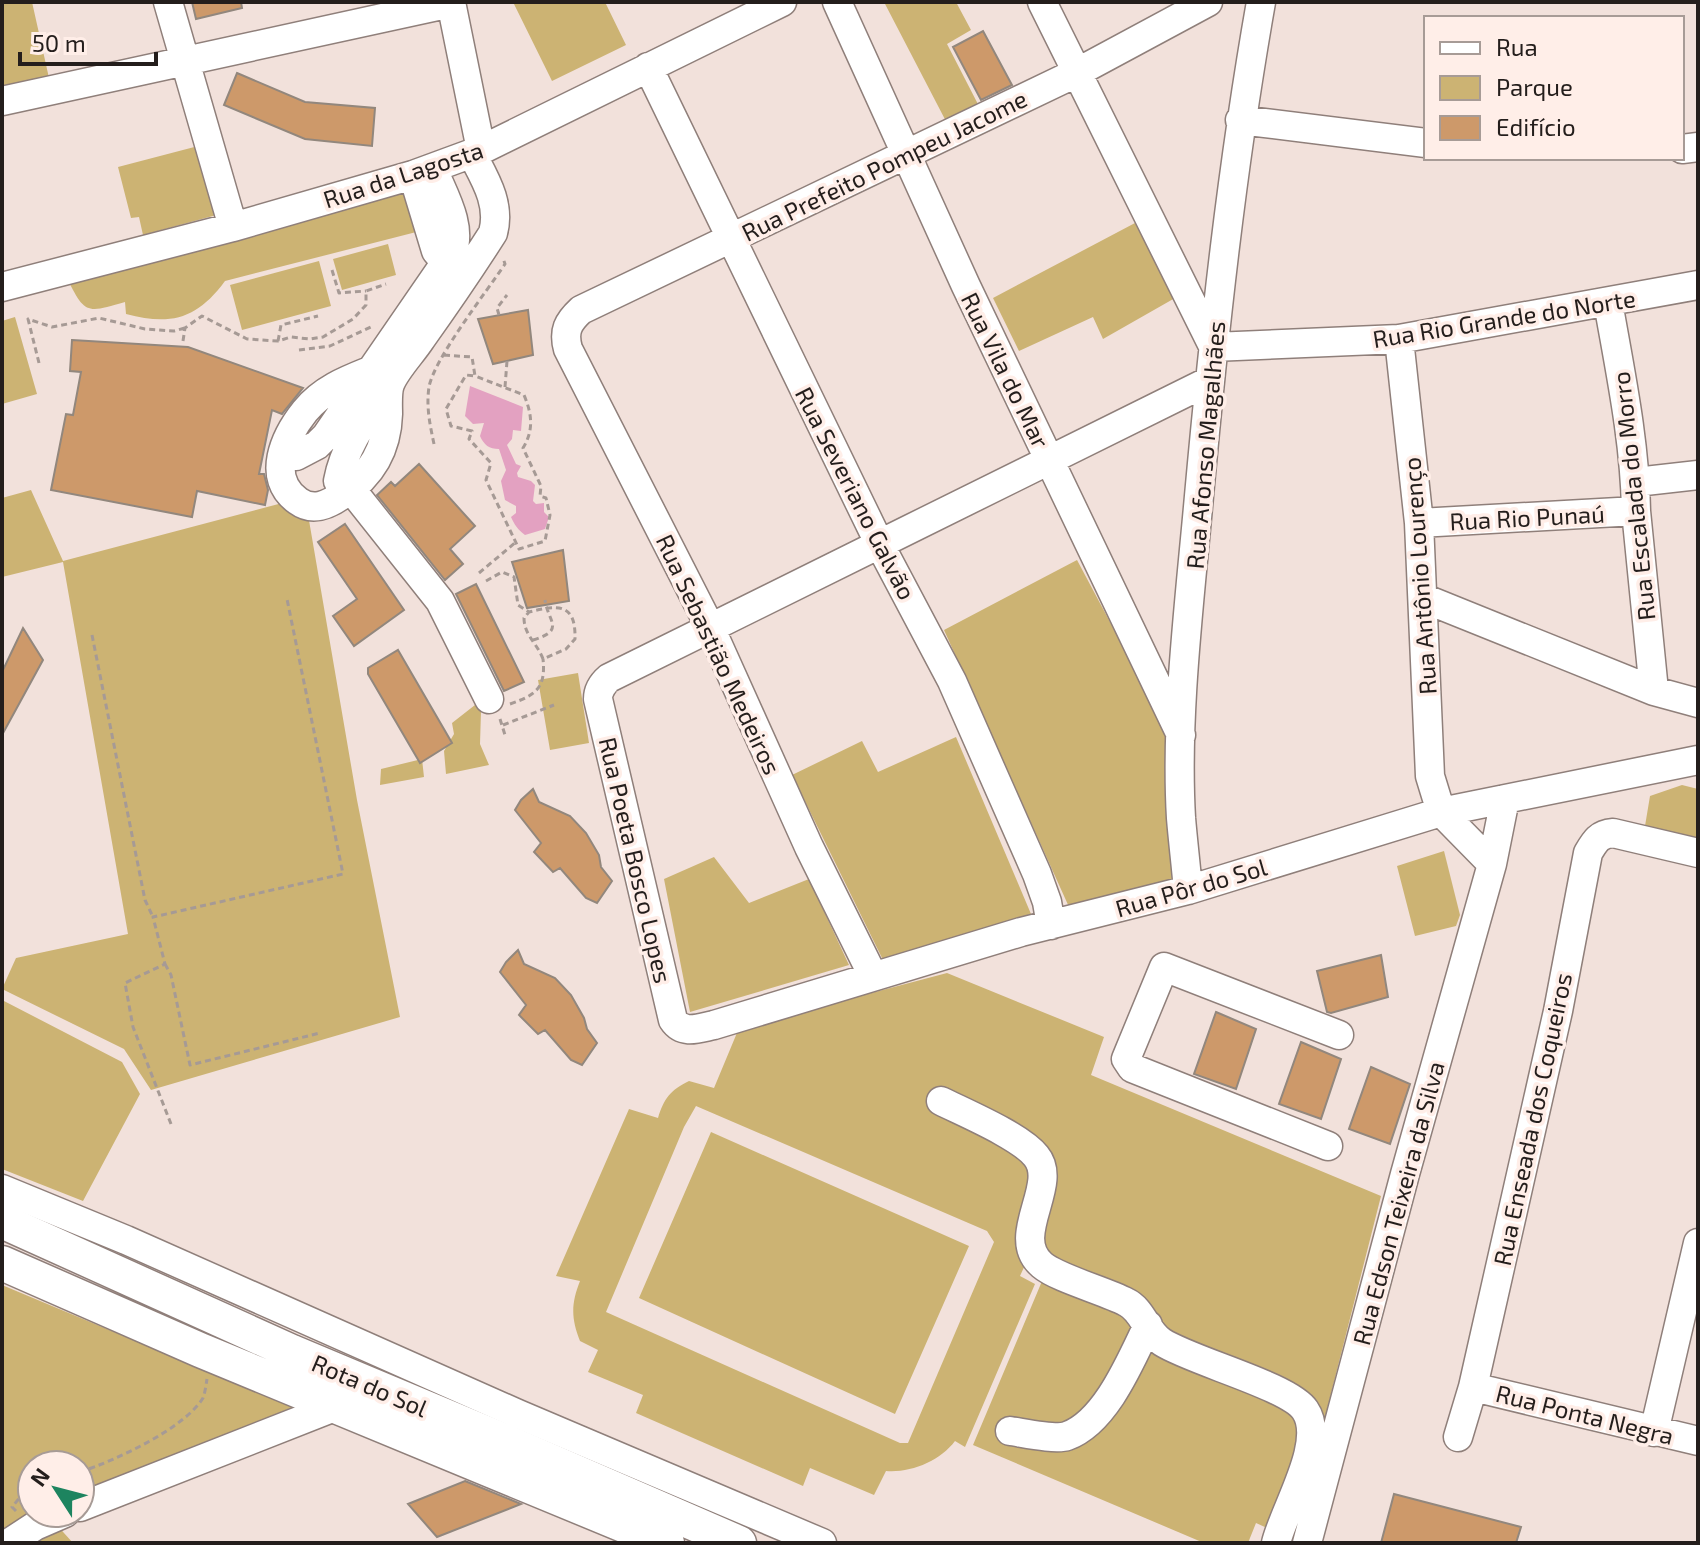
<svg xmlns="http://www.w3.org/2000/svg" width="1700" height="1545" font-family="'Exo 2',sans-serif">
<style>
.green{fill:#ccb373;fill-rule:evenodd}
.water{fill:#e3a1c1}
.building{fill:#cd996a;stroke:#92877d;stroke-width:2}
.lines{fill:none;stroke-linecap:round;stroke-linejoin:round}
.minor-casing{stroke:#8f7f7a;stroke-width:31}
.major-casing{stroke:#8f7f7a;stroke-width:37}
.path{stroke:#a69a95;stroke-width:3;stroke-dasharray:6 4;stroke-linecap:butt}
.minor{stroke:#fff;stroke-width:28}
.major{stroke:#fff;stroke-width:34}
.labels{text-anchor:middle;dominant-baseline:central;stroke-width:7;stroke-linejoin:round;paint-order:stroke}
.street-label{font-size:24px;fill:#241e1c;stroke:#ffeee8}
</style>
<rect width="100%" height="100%" fill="#f2e1db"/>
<path class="green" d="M2,2h30l17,76 -47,11z
M513,2h92l21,43 -74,36z
M884,2h72l15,28 -24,14 35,68 -32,17z
M202,145l18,69 -77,21 -4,-18 -8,1 -13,-51z
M407,188l21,41 -203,52c-28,38 -54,45 -99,33l-1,-12c-38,11 -40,13 -58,-24z
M1135,223l40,75 -72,41 -10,-22 -74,34 -26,-53z
M388,244l8,31 -54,15 -9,-31z
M319,261l12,45 -89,24 -12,-45z
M15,317l22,77 -35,10v-83z
M31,490l32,71 242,-64 52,303 43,217 -249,73 -27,-41 -122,-60 14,-31 112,-24 -65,-372 -61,15v-79z
M1077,560l90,169 5,153 -103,25 -125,-277z
M578,673l11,70 -39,7 -12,-70z
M475,705l6,6 -1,33 9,21 -43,9 -2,-23 10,-17 -2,-11z
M956,737l75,177 -148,46 -91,-185 70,-34 16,31z
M422,759l2,18 -44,8 1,-16z
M1682,785l16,4v54l-54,-11 6,-36z
M1444,851l16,64 -4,11 -41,10 -18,-70z
M714,857l35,46 60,-24 40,86 -159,47 -26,-133z
M947,973l157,64 -13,38 290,121 -87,344 -38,-17 -8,20h-44l-231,-98 72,-171 -20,-9 -5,11 15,8 -70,163 -10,-6c-15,20 -44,32 -69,30l-12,24 -64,-27 -7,18 -167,-73 7,-18 -55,-23 10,-22 -18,-9c-9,-23 -9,-37 0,-60l-24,-5 73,-167 29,9c6,-19 12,-28 31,-37l25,7 25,-60zM696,1106l291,125 7,11 -86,201h-8l-294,-131 78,-185z
M4,1001l118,61 18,32 -57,107 -81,-32v-162z
M711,1132l258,114 -74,168 -256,-116z
M2,1285l291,122 -213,88v-30h-48v48h14l27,30h-71z"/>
<path class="water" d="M470,386l53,21 -2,24 -8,-1 -1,9 -5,6 9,19 5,2 -4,7 1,4 13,4 4,4 -2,16 3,3 8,-1v9l5,5 -4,12 -20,6c-7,-5 -11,-11 -14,-18l5,-4v-7l-11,-6 -4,-19 5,-11 -7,-21c-10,0 -15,-4 -19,-13l4,-13 -11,1 -8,-8z"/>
<path class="building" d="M192,2h49l1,6 -46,11z
M983,31l29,54 -31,15 -28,-53z
M237,73l68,29 70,6 -3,38 -67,-7 -81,-34z
M528,310l5,45 -40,9 -15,-45z
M72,340l116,7 115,41 -21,26 -10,-4 -13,64h5l4,16 -3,15 -68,-14 -5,26 -141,-27 15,-76 7,1 8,-43 -11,-1z
M419,464l56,62 -25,23 13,15 -18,16 -68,-85 14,-13 4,4z
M345,524l59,86 -50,36 -21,-30 24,-17 -39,-57z
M563,550l6,51 -42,7 -15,-46z
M476,584l48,98 -20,9 -48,-97z
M23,628l20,32 -41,75v-63z
M398,650l54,93 -32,20 -52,-89v-6z
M533,789l6,13 31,14 16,17 13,22 2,12 11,14 -15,22 -11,-5 -26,-30 -7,4 -19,-20 7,-9 -26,-33 6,-10z
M518,950l6,14 31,14 16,17 13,23 3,11 10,14 -15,22 -11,-5 -26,-30 -7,4 -19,-19 7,-10 -26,-33 6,-10z
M1381,955l7,42 -57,16 -4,-1 -10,-41z
M1216,1012l40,17 -20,60 -42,-15z
M1301,1042l40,17 -20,60 -42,-15z
M1371,1067l39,17 -20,60 -41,-15z
M465,1481l56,23 -84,33 -29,-33z
M1394,1494l127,33 -5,16h-135z"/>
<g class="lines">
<g class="minor-casing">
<path id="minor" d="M168,2l65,225
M451,2l30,148
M837,2l129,284 215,449
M1042,2l171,344
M648,67l232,478 72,136 85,193 10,28 4,23
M2,101l449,-98
M1240,120l186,23
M1682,149l16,-2
M413,175l23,76 10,12
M2,287l231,-60 180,-52 68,-25 301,-148
M1608,302c12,69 27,139 28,209l18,180
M1399,339l20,184 11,253 11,36 51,52
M1213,347l186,-8 299,-54
M372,370c-25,10 -49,19 -67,41 -20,25 -40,67 -7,90 15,11 30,4 44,-6 29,-19 45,-46 46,-81 0,-8 -1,-22 2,-30 6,-15 22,-31 31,-45 25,-35 49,-70 72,-106 8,-29 -8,-54 -21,-79
M1209,381c-199,100 -401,197 -600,297 -7,6 -11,12 -11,21l75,321c10,15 26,8 41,5l307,-93 167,-42 253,-78 257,-52
M296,456l21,-11 9,-9 126,-183c11,-27 -9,-59 -19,-84
M338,481c7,-37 29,-64 50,-95
M1636,482l62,-7
M351,489l89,112 49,98
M1419,523l217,-12
M1423,598l231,93 44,12
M1188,890c-2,-24 -5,-48 -7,-72 -6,-103 9,-219 18,-322 15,-165 33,-330 62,-494
M873,976l-64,-129 -99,-220 -142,-278c-5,-18 0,-27 13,-39l495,-237 132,-71
M941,1101c24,12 79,35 95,55 24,29 -28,80 6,109 15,13 63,26 84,37 17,8 20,30 36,40 29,19 127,44 143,68 22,32 -21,99 -29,133
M1328,1146l-196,-78 -6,-9 38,-92 175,68
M2,1189l124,51 392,174 304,129
M1473,1387l225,54
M1010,1431c14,2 46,9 57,5 39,-14 64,-76 81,-111
M1654,1432l44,-189
M1458,1437l15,-50 85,-376 30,-158c7,-12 11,-19 25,-20l85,20
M80,1507l257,-101
M9,1543l26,-17 30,-13
M1307,1543l98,-369 87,-310 13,-65"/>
</g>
<g class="major-casing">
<path id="major" d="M2,1221l290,131 210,88 237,103
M2,1263l198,87 467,193"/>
</g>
<path class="path" d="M332,270l7,23 27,-2
M499,315l-2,-7 10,-13
M183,341l2,-13 17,-12 45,23 31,2 13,-4 19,2 13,-2 30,-18 13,-14v-14l20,-7
M278,341l3,-16 37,-9
M299,350l31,-4 41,-19
M444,355l28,2 3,19 49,19c8,19 10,35 -1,53l18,38 -1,10 6,2 4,17 -5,26 -26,8 -33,-69 5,-17 -22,-24 3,-8 -21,-5 -5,-17 20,-34 9,1
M39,363l-11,-44 24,8 47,-9 46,11 29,2 11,-3
M505,387l2,-26
M434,444c-4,-19 -8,-37 -5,-57 5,-28 58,-96 76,-123l-2,-6
M479,573l37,-31
M486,581l16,-9 12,5 4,28 11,7c28,-7 47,-10 46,27l-9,10 -23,10c-6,-16 -19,-24 -19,-41l5,-6
M92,635l53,265 8,17
M533,640c33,-10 15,-18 12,-40
M510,704c26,-9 36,-16 33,-45
M500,719l5,16
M503,725l51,-20
M165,964l6,11 19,90 130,-32
M171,1124l-38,-97 -8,-44 40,-19 -12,-47 190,-43 -56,-275
M80,1472c34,-11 104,-43 123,-74 2,-5 3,-13 4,-19
M16,1511l-4,-4 20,-24"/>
<use href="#minor" class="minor"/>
<use href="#major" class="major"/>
</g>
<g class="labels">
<g class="street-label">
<text transform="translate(884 165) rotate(-26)">Rua Prefeito Pompeu Jacome</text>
<text transform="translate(403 174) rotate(-18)">Rua da Lagosta</text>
<text transform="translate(1504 318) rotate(-9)">Rua Rio Grande do Norte</text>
<text transform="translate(1006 370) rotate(64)">Rua Vila do Mar</text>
<text transform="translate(1205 445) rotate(-85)">Rua Afonso Magalhães</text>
<text transform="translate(856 493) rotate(63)">Rua Severiano Galvão</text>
<text transform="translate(1633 496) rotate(-96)">Rua Escalada do Morro</text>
<text transform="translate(1527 517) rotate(-3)">Rua Rio Punaú</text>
<text transform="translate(1419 576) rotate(-94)">Rua Antônio Lourenço</text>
<text transform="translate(719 654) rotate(65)">Rua Sebastião Medeiros</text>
<text transform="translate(636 860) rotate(77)">Rua Poeta Bosco Lopes</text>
<text transform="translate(1191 887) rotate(-16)">Rua Pôr do Sol</text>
<text transform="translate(1532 1119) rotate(-78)">Rua Enseada dos Coqueiros</text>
<text transform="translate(1398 1203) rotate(-75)">Rua Edson Teixeira da Silva</text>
<text transform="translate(370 1385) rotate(23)">Rota do Sol</text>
<text transform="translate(1585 1414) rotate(14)">Rua Ponta Negra</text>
</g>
</g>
<rect width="1700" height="1545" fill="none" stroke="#241e1c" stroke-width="8"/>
<rect x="1424" y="16" width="260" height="144" fill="#ffeee8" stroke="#a79b96" stroke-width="2"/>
<rect x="1440" y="42" width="40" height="12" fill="#ffffff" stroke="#a79b96" stroke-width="2"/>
<text x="1496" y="56" font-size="24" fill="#241e1c">Rua</text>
<rect x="1440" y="76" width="40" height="24" fill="#ccb373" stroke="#a79b96" stroke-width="2"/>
<text x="1496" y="96" font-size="24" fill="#241e1c">Parque</text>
<rect x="1440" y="116" width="40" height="24" fill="#cd996a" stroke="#a79b96" stroke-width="2"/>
<text x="1496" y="136" font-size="24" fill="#241e1c">Edifício</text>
<g transform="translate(56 1489) rotate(306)"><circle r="38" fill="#ffeee8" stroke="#a79b96" stroke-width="2"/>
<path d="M0-6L14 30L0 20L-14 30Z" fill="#1d845f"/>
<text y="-12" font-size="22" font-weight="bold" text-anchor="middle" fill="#241e1c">N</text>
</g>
<path d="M20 52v12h136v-12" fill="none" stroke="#241e1c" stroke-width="4"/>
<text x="32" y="52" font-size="24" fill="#241e1c" stroke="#ffeee8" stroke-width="6" paint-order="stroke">50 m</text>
</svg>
